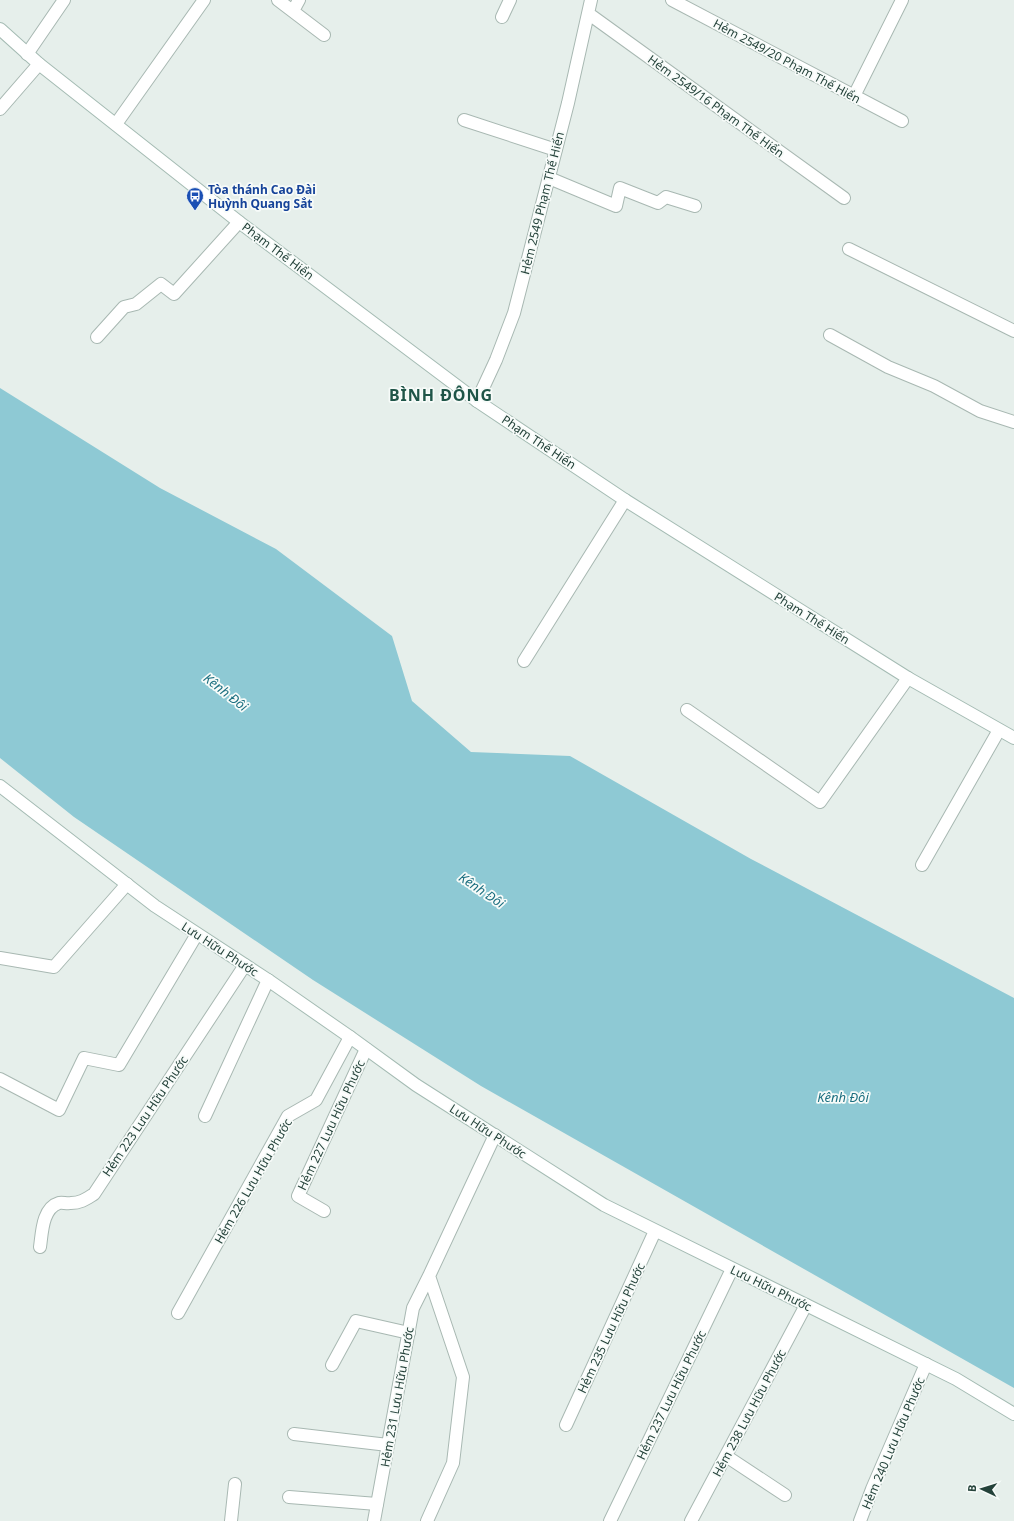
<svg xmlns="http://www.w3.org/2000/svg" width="1014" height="1521" font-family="'Noto Sans',sans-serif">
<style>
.water{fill:#8ec9d4}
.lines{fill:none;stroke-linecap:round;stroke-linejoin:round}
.lane-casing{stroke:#a8b8b2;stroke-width:14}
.street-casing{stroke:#a8b8b2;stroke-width:14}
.secondary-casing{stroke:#a4bbb3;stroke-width:14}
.lane{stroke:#fff;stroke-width:12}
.street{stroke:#fff;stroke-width:12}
.secondary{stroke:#fff;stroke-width:12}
.labels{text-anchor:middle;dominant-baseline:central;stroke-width:3.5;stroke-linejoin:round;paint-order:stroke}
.street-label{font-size:12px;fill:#24423a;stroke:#f7fbf9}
.transit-label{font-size:12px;font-weight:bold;fill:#164399;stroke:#f7fbf9;text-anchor:start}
.water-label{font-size:13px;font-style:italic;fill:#1c6f80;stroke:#f7fbf9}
.district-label{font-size:16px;font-weight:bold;letter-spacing:1px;fill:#1f5548;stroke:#f7fbf9}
</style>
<rect width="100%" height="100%" fill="#e6efeb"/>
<path class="water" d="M0,388l160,100 116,61 116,87 20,65 59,51 99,4 181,103 263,139v390l-533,-302 -168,-106 -239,-163 -74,-59z"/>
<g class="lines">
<g class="lane-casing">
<path id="lane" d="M849,249l165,82
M830,335l58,32 46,19 46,25 34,11
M687,710l133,92 88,-124
M922,865l77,-135
M332,1365l24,-44 53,12
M294,1434l94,11
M289,1497l88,7"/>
</g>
<g class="street-casing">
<path id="street" d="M278,0l46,35
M672,0l230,121
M293,11l6,-11
M589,14l255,184
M502,17l8,-17
M27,54l37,-54
M854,96l48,-96
M0,109l39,-45
M464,120l92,30
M116,124l88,-124
M549,178l67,28 4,-18 38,15 8,-6 29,9
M97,337l27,-30 12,-3 25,-20 13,10 65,-72
M477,401l19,-41 18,-47 54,-210 23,-103
M524,661l101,-161
M0,958l54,9 73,-83
M0,1079l59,31 25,-52 35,7 78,-131
M205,1116l63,-136
M324,1211l-26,-15 68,-147
M40,1247c2,-13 2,-39 19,-44 3,-1 8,1 12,0 10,0 15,-4 23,-9l151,-229
M178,1313l110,-197 28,-16 34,-63
M566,1425l89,-194
M726,1456l59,39
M231,1521l4,-37
M374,1521l39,-213 16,-32 66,-141
M427,1521l26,-58 10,-86 -34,-101
M610,1521l122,-252
M691,1521l115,-216
M860,1521l12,-32 54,-125"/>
</g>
<g class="secondary-casing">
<path id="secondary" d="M0,29l39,35 200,158 238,179 148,99 283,178 106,60
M0,786l155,120 113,74 82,57 66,48 188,120 352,174 58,35"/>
</g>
<use href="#lane" class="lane"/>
<use href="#street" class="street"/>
<use href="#secondary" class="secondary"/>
</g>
<defs>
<g id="bus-pin" transform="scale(0.9)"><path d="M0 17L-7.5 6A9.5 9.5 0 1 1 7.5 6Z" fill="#1a4fb4" stroke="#f7fbf9"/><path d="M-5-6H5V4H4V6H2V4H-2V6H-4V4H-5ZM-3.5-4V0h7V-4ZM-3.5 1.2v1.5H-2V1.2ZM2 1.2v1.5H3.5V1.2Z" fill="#fff"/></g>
</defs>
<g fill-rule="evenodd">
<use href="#bus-pin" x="195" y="196"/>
</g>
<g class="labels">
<g class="street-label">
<text transform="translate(787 61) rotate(28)">Hẻm 2549/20 Phạm Thế Hiển</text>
<text transform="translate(716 106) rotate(36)">Hẻm 2549/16 Phạm Thế Hiển</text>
<text transform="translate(542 203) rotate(-76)">Hẻm 2549 Phạm Thế Hiển</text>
<text transform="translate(278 251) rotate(37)">Phạm Thế Hiển</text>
<text transform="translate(539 442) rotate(34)">Phạm Thế Hiển</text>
<text transform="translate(812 618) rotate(32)">Phạm Thế Hiển</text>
<text transform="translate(220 949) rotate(33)">Lưu Hữu Phước</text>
<text transform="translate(145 1116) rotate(-56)">Hẻm 223 Lưu Hữu Phước</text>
<text transform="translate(331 1125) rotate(-65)">Hẻm 227 Lưu Hữu Phước</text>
<text transform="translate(488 1131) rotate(33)">Lưu Hữu Phước</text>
<text transform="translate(253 1181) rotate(-60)">Hẻm 226 Lưu Hữu Phước</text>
<text transform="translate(771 1288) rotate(26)">Lưu Hữu Phước</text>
<text transform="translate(611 1328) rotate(-65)">Hẻm 235 Lưu Hữu Phước</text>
<text transform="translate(671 1395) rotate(-64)">Hẻm 237 Lưu Hữu Phước</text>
<text transform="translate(397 1397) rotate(-80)">Hẻm 231 Lưu Hữu Phước</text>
<text transform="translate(749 1413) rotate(-62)">Hẻm 238 Lưu Hữu Phước</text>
<text transform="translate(893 1443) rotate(-67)">Hẻm 240 Lưu Hữu Phước</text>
</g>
<g class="transit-label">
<text x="208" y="189">Tòa thánh Cao Đài<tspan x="208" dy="14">Huỳnh Quang Sắt</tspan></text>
</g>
<g class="water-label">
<text transform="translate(226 692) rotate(38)">Kênh Đôi</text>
<text transform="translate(482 890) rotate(34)">Kênh Đôi</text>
<text x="843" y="1097">Kênh Đôi</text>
</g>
<g class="district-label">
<text x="441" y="395">BÌNH ĐÔNG</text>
</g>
</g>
<g transform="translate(982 1489) rotate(274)" stroke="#f7fbf9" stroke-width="3" paint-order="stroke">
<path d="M0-3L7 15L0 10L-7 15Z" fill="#24423a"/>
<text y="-6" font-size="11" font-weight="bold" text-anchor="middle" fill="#24423a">B</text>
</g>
</svg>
